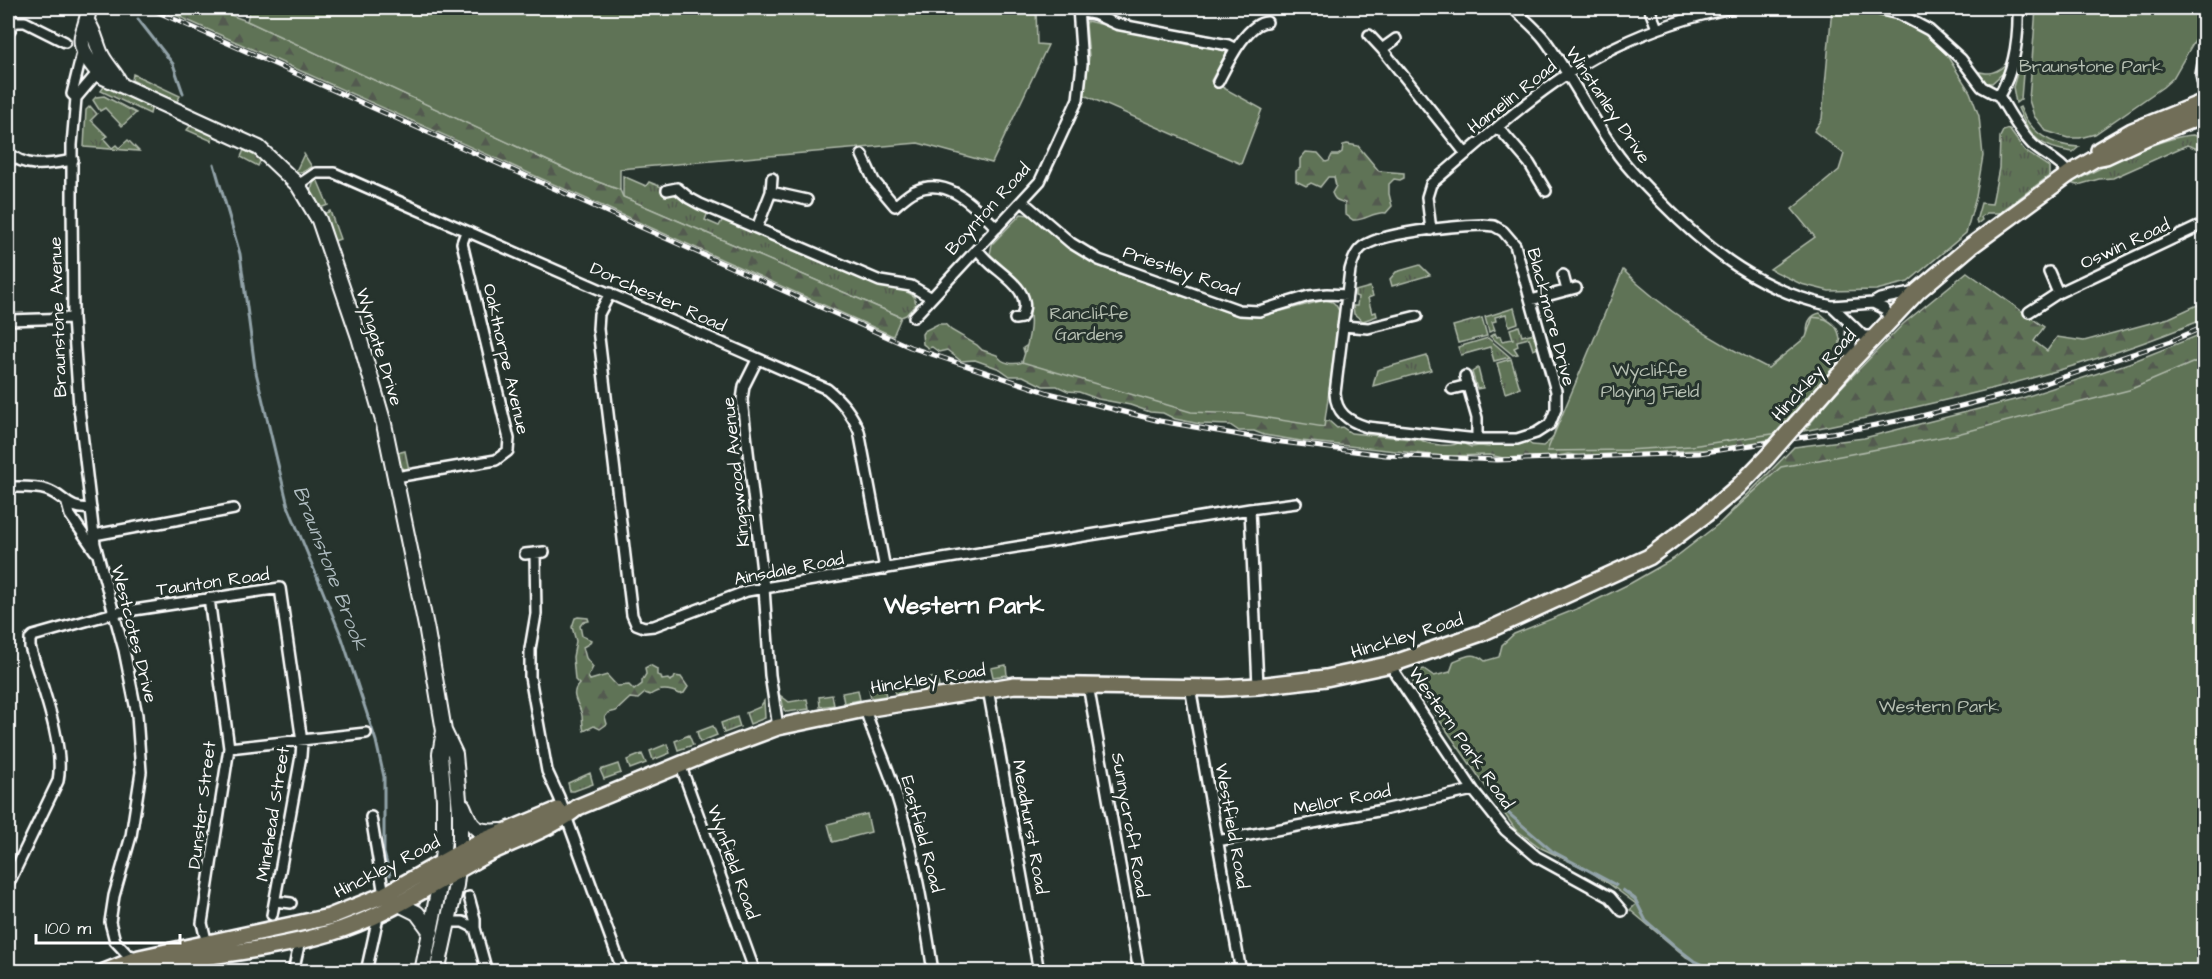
<svg xmlns="http://www.w3.org/2000/svg" width="2212" height="979" font-family="'Architects Daughter',sans-serif">
<style>
.grass{fill:url(#grass-tufts);stroke:#afb9aa;stroke-width:1.5}
.forest{fill:url(#forest-firs);stroke:#afb9aa;stroke-width:1.5}
.green{fill:#5f7356;stroke:#afb9aa;stroke-width:1.5}
.lines{fill:none;stroke-linecap:round;stroke-linejoin:round}
.stream{stroke:#92a3a9;stroke-width:3}
.street-casing{stroke:#fff;stroke-width:14}
.secondary-casing{stroke:#fff;stroke-width:18}
.primary-casing{stroke:#fff;stroke-width:20}
.street{stroke:#26332d;stroke-width:9}
.secondary{stroke:#26332d;stroke-width:14}
.primary{stroke:#716e59;stroke-width:15}
.rail-casing{stroke:#fff;stroke-width:5}
.rail{stroke:#26332d;stroke-width:3;stroke-dasharray:9;stroke-linecap:butt}
.primary-bridge-casing{stroke:#fff;stroke-width:20;stroke-linecap:butt}
.primary-bridge{stroke:#716e59;stroke-width:15}
.labels{text-anchor:middle;dominant-baseline:central;stroke-width:6;stroke-linejoin:round;paint-order:stroke}
.park-label{font-size:18px;fill:#b7c0b3;stroke:#26332d}
.street-label{font-size:18px;fill:#fff;stroke:#26332d}
.water-label{font-size:20px;font-style:italic;fill:#adbabe;stroke:#26332d}
.district-label{font-size:24px;font-weight:bold;fill:#fff;stroke:#26332d}
</style>
<defs>
<pattern id="grass-tufts" width="24" height="20" patternUnits="userSpaceOnUse" patternTransform="scale(1.5)"><rect width="24" height="20" fill="#5f7356"/><path d="M3 7l-1-3M5 7V3M7 7l1-3M15 17l-1-3M17 17v-4M19 17l1-3" fill="none" stroke="#535a50"/></pattern>
<pattern id="forest-firs" width="22" height="20" patternUnits="userSpaceOnUse" patternTransform="scale(1.5)"><rect width="22" height="20" fill="#5f7356"/><path d="M5 1l3.5 6h-7zM16 11l3.5 6h-7z" fill="#535a50"/></pattern>
</defs>
<rect width="100%" height="100%" fill="#26332d"/>
<filter id="ink" filterUnits="userSpaceOnUse"><feTurbulence type="fractalNoise" baseFrequency=".0167" numOctaves="2"/><feDisplacementMap in="SourceGraphic" scale="12" xChannelSelector="R" yChannelSelector="G"/><feConvolveMatrix kernelMatrix="1 2 1 2 8 2 1 2 1" color-interpolation-filters="sRGB"/></filter>
<g filter="url(#ink)">
<path class="grass" d="M2021,60l3,1 -3,38 -5,4 -3,-16z
M2007,62l-4,11 -11,10h-6l-12,-13c12,6 25,3 33,-8z
M133,74l47,22 -4,7 -44,-23z
M106,84l46,22 -2,8 -49,-23z
M104,96l32,17 -14,13 -17,-18 -5,3 -7,-11 3,-3z
M90,106l7,8 -6,6 16,16 -3,3 8,9 4,-3 3,3 9,-8 11,11 -55,-4 2,-37z
M2020,107c10,26 32,39 59,40l-6,5c-32,-4 -43,-14 -55,-44z
M191,125l22,10 -1,6 -25,-11z
M2009,129l16,22 24,16v9l-50,37h-12l-6,4 1,3 -5,4 -1,-3 5,-18 11,1 7,-36 1,-31 3,-6z
M2193,135l11,3v13l-17,-6 -74,33 -14,1 -21,6 -5,-1v-2c31,-16 86,-45 120,-47z
M244,150l17,9 -3,7 -17,-9z
M304,154l8,13 -11,6 -5,-2z
M623,176l23,10 3,-4 13,5 2,7h13l11,9 20,9 -3,8 14,6 4,-7 153,65 31,5v3l7,4 2,8 -10,11 -5,2 -278,-120z
M317,179l11,26 -8,3c-5,-10 -14,-19 -3,-29z
M330,211l10,28 -6,2 -11,-27z
M1420,265l10,10 -38,11 -2,-7 6,-7z
M1370,287l3,9 -5,2 4,15 4,-1 1,4 -14,5 -9,-7 -1,-8h4l1,-9 -3,-1v-5z
M1514,308l4,15 -9,3 -3,-12 -11,3 1,4 -4,1 3,8 -6,2 -4,-15z
M1482,318l5,18 -29,7 -5,-17z
M1519,326l3,10 12,-3 4,15 -5,2 -4,-12 -12,3 1,5 -4,2 4,6 -5,1 -23,-19 5,-3 2,4 3,-1 2,5 11,-2 -3,-10z
M1488,338l22,19 -16,4 -4,-14 -29,8 -3,-8z
M1427,356l4,14 -58,16 4,-16z
M1511,359l9,29 -15,5 -8,-30z
M1478,368l5,20 -6,1 -5,-17z
M405,451l4,19h-4l-5,-5 -3,-12z
M1006,665l1,10 -14,2 -2,-9z
M966,672l1,10 -18,3 -2,-10z
M937,677l2,10 -20,3 -2,-10z
M908,682l1,10 -14,2 -2,-10z
M884,686l2,10 -15,2 -2,-10z
M858,690l2,10 -16,3 -2,-10z
M832,695l2,10 -14,2 -1,-10z
M781,696l8,6 18,-3 2,10 -22,3 -3,-2z
M764,701l1,17 -15,6 -4,-11 14,-6z
M737,717l3,10 -16,6 -3,-10z
M713,726l4,9 -17,7 -3,-10z
M689,735l4,10 -15,5 -3,-9z
M667,744l3,9 -17,7 -3,-9z
M642,754l4,9 -16,6 -3,-9z
M618,764l3,9 -17,6 -4,-9z
M590,773l3,11 -19,7h-4l-2,-8z"/>
<path class="forest" d="M160,8h51l36,13 327,152 46,17 3,7 278,120 -8,19z
M1347,144l11,2 21,25 25,2v5l-4,2 -6,-1 -5,5v10l3,12 -6,7c-12,-2 -21,8 -33,7l-8,-6v-11c-8,-3 -10,-2 -13,-10l4,-7 -2,-9h-6l-8,10 -9,-4 -5,3 -10,-5v-10l4,-3v-9l6,-7 12,1 8,9 3,-1 3,-6h6l4,-3 1,-7z
M1967,272l77,55 -10,14 13,10 10,-14 27,4 85,-23 35,-16v17c-128,54 -264,84 -400,112l27,-33 72,-74z
M1820,313l8,7v6l18,19 -15,27 -3,12 -49,45 -6,10 -54,10 -47,2 -19,3h-39l-22,4 -24,-4 -19,4h-46l-13,-3 -47,1 -142,-15 -37,-6 -10,-4h-15l-9,-6 -30,-1 -25,-5 -12,-6 -13,-1 -20,-7 -32,-6 -19,-7 -11,-1 -11,-5h-14l-20,-10h-13l-10,-7 -25,-9 -14,1 -14,-11 -8,2 -7,-5 -4,1 -5,-4 -1,-10 2,-3 14,-7h7l6,6 26,15 5,5 15,5c5,9 17,10 26,7l2,-7 -2,-7 9,-6 294,58 1,3 -3,6 1,12h4l8,7 5,-1 9,6 70,7c9,5 31,8 39,2l11,5 9,-1 9,1 6,-6h31l6,4 11,1 10,-8 3,-12 5,-4 131,6 116,-90c-2,-11 -1,-22 12,-25z
M2204,333v47l-526,181 43,-39 73,-75 70,-9 158,-40 107,-35z
M578,617l10,1 1,3 -6,1 -3,4 2,10 9,4 -1,3 -7,4 3,11 7,9 -5,10 2,3 17,-5 10,11 12,-1 5,5 8,-6v-3l4,-7 -1,-6 5,-3 7,4v6l4,1 1,4 6,-1 2,2 4,-2 1,-3 6,1 7,10 -4,6 -4,1c-11,-5 -20,-6 -30,1l-5,-2 -7,6 -8,-1 -14,13 -8,2 -3,4 2,7 -7,5 -6,-3 -10,5c-2,-6 -1,-9 -2,-15 -1,-11 -14,-20 -3,-32l-4,-4 -2,-23 3,-16 -4,-14 3,-9z"/>
<path class="green" d="M250,8h786l1,36 11,1 -56,118 -74,-20 -298,26v21l-46,-17 -327,-152z
M1832,8l31,3 31,8 29,13 23,22 24,38 9,24 4,40 -7,41 -10,36 -58,49 -32,8 -47,1 -28,-7 -31,-15 45,-32 -23,-28 47,-39 5,-16 -30,-23 8,-12z
M2036,8h168v16l-31,54 -10,9 -68,47 -15,4h-12l-22,-7 -12,-15 -5,-16z
M1087,21l103,24 35,5 1,3 -15,28 51,28 -21,55 -157,-69 5,-39 -3,-31z
M1021,214l8,1 8,6 39,32 22,13 138,49 22,2 67,-17c9,1 11,4 15,13l-16,114 -82,-13 -51,-2 -169,-50c18,-53 7,-71 -32,-108l2,-10z
M1623,270c43,42 91,71 145,98l38,-31 7,-20c4,1 10,1 14,3 20,10 13,35 5,50l-53,63 -88,13 -64,4 -80,1z
M2204,358v613h-492l-26,-14 -56,-47 6,-6 -28,-21 -20,-13 -47,-22 -26,-19 -104,-150 2,-7 11,-3 10,7 16,-4 4,-11c12,-5 20,-10 31,0l14,-4 3,-12 12,-11 70,-28 47,-23 42,-24 48,-37 60,-55 172,-32 176,-45z
M867,814l4,18 -38,10 -5,-18z"/>
<g class="lines">
<path class="stream" d="M138,19l35,45 10,29
M214,164l26,90 15,114 33,138 54,132 34,103 8,36v76l6,22
M1500,806l52,45 64,34
M1623,890l12,9 11,22 30,26 18,14 25,11"/>
<g class="street-casing">
<path id="street" d="M1513,8c10,10 23,20 32,32 27,37 47,79 74,116 13,17 28,32 43,47 49,50 101,89 170,103
M1649,8l8,20
M1873,8l26,6 30,16 32,29 21,28 17,9
M2018,8c1,31 -3,60 -19,88 10,16 19,34 33,48 11,11 27,16 37,30
M1078,11l16,3 22,10 112,21 8,4
M8,14l4,8h13l40,20
M8,33l4,-7v-4
M1369,35l13,14
M1396,39l-14,10 84,105
M83,49l-11,45 4,4 -4,47v57l1,116 6,89 16,137 29,106 13,65 4,57 -10,64 -17,60 -4,26 5,19 12,13 12,4
M2204,58l-3,17 3,14
M1218,82c9,-17 28,-59 49,-60
M76,98l22,-26 2,-5
M1498,127l31,36 17,28
M8,152c18,18 42,12 65,8
M862,155l12,26 21,25c6,-5 13,-12 20,-15 33,-16 61,17 82,37
M298,185l18,-12h18l493,216c15,12 25,24 32,42l26,138
M667,190l10,-2 12,10 11,6 180,77 31,5 19,11
M771,192l1,-14
M1022,201l49,42 28,17 140,50 20,1 50,-15 18,-2 20,1
M1483,225l11,1 9,5 12,14 41,146v18l-6,15 -14,9 -19,6h-40l-110,-12c-19,-6 -31,-14 -32,-34l15,-123c2,-7 4,-15 10,-21 16,-17 97,-23 123,-24z
M757,228l14,-36 36,8
M1431,230l-4,-33 4,-13c54,-46 119,-107 184,-137 37,-18 77,-31 117,-39
M977,249c4,5 8,10 13,14 14,13 45,30 31,55l-6,1
M2049,272l9,21
M1563,275l4,15
M610,293l-11,21 -1,15 34,286 4,9 8,3 10,-1 93,-35 17,-3 486,-79 8,177
M1531,300l45,-12
M1873,303l12,6 4,12
M2029,312l29,-19 146,-69
M914,317l126,-136 38,-82 4,-35 -4,-56
M8,320l65,-2
M1852,325l11,11h11
M1343,326l25,2 49,-12
M757,360l-13,26 -2,14 22,188 6,87 8,52
M1850,363l2,-38 -20,-19 41,-3 7,-4 36,-7
M1465,376l12,42v21
M1452,389l16,-4
M396,477l100,-17 12,-9 1,-12 -47,-196 4,-11
M8,487c12,0 27,-1 39,3 18,6 21,21 44,18
M67,504l3,11 25,36
M1250,509l46,-6
M94,535l140,-26
M525,554l19,-2
M535,554l1,60 -6,35v28l17,94 12,26 64,175
M1392,664l3,9 78,117 32,40 32,27 73,40 12,14
M1088,685l51,287
M1190,687l51,285
M988,689l51,283
M865,709c8,26 20,51 29,78 19,60 30,122 39,185
M229,748l137,-15
M680,764l75,208
M371,817l13,78
M1217,841l166,-31 90,-20
M8,885l50,-104c7,-37 -17,-97 -28,-134v-8l3,-3 81,-23 166,-25 22,154 -1,14 -29,159
M469,897l6,22v9l12,44
M275,901l16,2
M448,922h15l12,6
M207,944l-5,-21 27,-175 -20,-150
M197,957l3,15
M293,972l7,-31
M366,972l11,-50 -2,-6"/>
</g>
<g class="secondary-casing">
<path id="secondary" d="M89,8c-1,9 -3,15 -6,24 -6,17 8,32 18,44l158,72 39,37 21,35 40,117 25,87 43,207 17,100 11,23 5,57v40l-4,34 -19,87
M88,23c7,10 8,20 13,31 5,11 14,18 19,29
M463,806c9,23 13,27 38,25
M399,904l18,9 14,19
M422,972l18,-90 4,-44v-39l-4,-45 4,-23"/>
</g>
<g class="primary-casing">
<path id="primary" d="M2099,150l33,-19 72,-29
M1796,424l54,-61 68,-72 53,-45 98,-72 27,-16 10,-2 41,-19 57,-22
M104,972l35,-14 190,-41 55,-22 89,-50 85,-35
M136,972l19,-7c58,-11 119,-15 175,-32 56,-16 104,-51 155,-78 30,-15 67,-26 93,-48l133,-55 67,-25 87,-18 150,-24 207,3 36,-2 68,-8 66,-14 92,-32 165,-75 57,-43 32,-27 29,-30"/>
</g>
<use href="#street" class="street"/>
<use href="#secondary" class="secondary"/>
<use href="#primary" class="primary"/>
<g class="rail-casing">
<path id="rail" d="M149,8l761,339 139,46 111,28 114,20 111,14 112,5 202,-7 145,-22 69,-13 112,-28 146,-49 33,-14"/>
</g>
<use href="#rail" class="rail"/>
<g class="primary-bridge-casing">
<path id="primary-bridge" d="M1767,457l29,-33"/>
</g>
<use href="#primary-bridge" class="primary-bridge"/>
</g>
</g>
<g class="labels">
<g class="park-label">
<text x="2091" y="66">Braunstone Park</text>
<text x="1089" y="313">Rancliffe<tspan x="1089" dy="21">Gardens</tspan></text>
<text x="1650" y="370">Wycliffe<tspan x="1650" dy="21">Playing Field</tspan></text>
<text x="1939" y="706">Western Park</text>
</g>
<g class="street-label">
<text transform="translate(1512 97) rotate(-38)">Hamelin Road</text>
<text transform="translate(1608 105) rotate(56)">Winstanley Drive</text>
<text transform="translate(988 209) rotate(-48)">Boynton Road</text>
<text transform="translate(2125 244) rotate(-25)">Oswin Road</text>
<text transform="translate(1181 271) rotate(19)">Priestley Road</text>
<text transform="translate(658 297) rotate(24)">Dorchester Road</text>
<text transform="translate(58 317) rotate(-92)">Braunstone Avenue</text>
<text transform="translate(1551 317) rotate(75)">Blackmore Drive</text>
<text transform="translate(379 347) rotate(73)">Wyngate Drive</text>
<text transform="translate(506 359) rotate(77)">Oakthorpe Avenue</text>
<text transform="translate(1814 375) rotate(-48)">Hinckley Road</text>
<text transform="translate(736 472) rotate(-96)">Kingswood Avenue</text>
<text transform="translate(789 569) rotate(-11)">Ainsdale Road</text>
<text transform="translate(213 582) rotate(-8)">Taunton Road</text>
<text transform="translate(134 634) rotate(76)">Westcotes Drive</text>
<text transform="translate(1407 636) rotate(-17)">Hinckley Road</text>
<text transform="translate(928 679) rotate(-9)">Hinckley Road</text>
<text transform="translate(1461 738) rotate(55)">Western Park Road</text>
<text transform="translate(1342 800) rotate(-11)">Mellor Road</text>
<text transform="translate(202 805) rotate(-83)">Dunster Street</text>
<text transform="translate(273 814) rotate(-81)">Minehead Street</text>
<text transform="translate(1130 825) rotate(80)">Sunnycroft Road</text>
<text transform="translate(1232 826) rotate(80)">Westfield Road</text>
<text transform="translate(1030 827) rotate(80)">Meadhurst Road</text>
<text transform="translate(922 834) rotate(75)">Eastfield Road</text>
<text transform="translate(733 862) rotate(70)">Wynfield Road</text>
<text transform="translate(387 867) rotate(-27)">Hinckley Road</text>
</g>
<g class="water-label">
<text transform="translate(330 568) rotate(69)">Braunstone Brook</text>
</g>
<g class="district-label">
<text x="964" y="606">Western Park</text>
</g>
</g>
<rect width="2212" height="979" fill="none" stroke="#26332d" stroke-width="30"/>
<rect x="15" y="15" width="2182" height="949" fill="none" stroke="#fff" stroke-width="2" filter="url(#ink)"/>
<path d="M36 934v9h144v-9" fill="none" stroke="#ffffff" stroke-width="3"/>
<text x="45" y="934" font-size="18" fill="#ffffff" stroke="#26332d" stroke-width="4.5" paint-order="stroke">100 m</text>
</svg>
